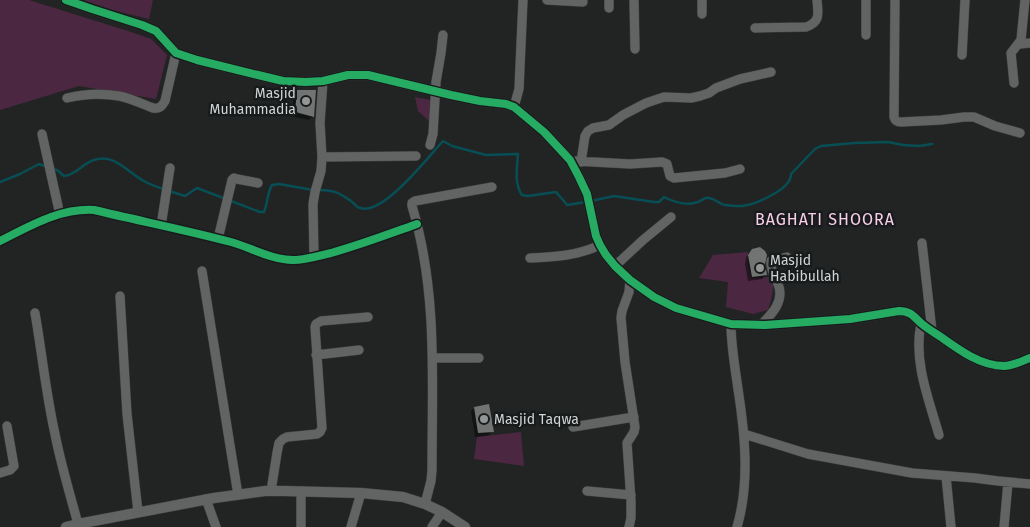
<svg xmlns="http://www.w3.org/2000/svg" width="1030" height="527" font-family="'Fira Sans',sans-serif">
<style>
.green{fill:#4c2741}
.shadow{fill:#0007}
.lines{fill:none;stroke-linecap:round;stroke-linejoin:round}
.stream{stroke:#074e55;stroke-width:2.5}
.building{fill:#727474}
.minor-casing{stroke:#3f4141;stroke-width:10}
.tertiary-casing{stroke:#3f4141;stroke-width:11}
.minor{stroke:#626363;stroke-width:9}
.tertiary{stroke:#626363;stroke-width:10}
.cycleway-casing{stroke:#181b1c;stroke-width:11}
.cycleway{stroke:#26ab63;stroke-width:8}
.poi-dot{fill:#949696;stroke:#181b1c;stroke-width:2}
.labels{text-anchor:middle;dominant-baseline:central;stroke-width:5;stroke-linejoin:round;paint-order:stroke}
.poi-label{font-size:14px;fill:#d1d4d4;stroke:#181b1c;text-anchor:start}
.quarter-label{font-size:16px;letter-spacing:1px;fill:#f9cee9;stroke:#181b1c}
</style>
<rect width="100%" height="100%" fill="#222424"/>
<path class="green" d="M0,0h29l102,32 20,7 16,16 -11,44 -77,-13 -79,24z
M85,0h68l-4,19 -66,-16z
M415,97l15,3 1,23 -13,-12z
M748,252v12l3,14 21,-1c3,12 -1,22 -4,33l-15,4 -27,-7 2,-25 -29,-4 14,-23z
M521,432l3,34 -50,-7 3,-22z"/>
<path class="shadow" d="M298,91l15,25 -4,4 -18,-4 3,-21z
M750,253l14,7 2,15 -4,4 -14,2 -3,-17 1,-7z
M475,408l17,23 -3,4 -14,2 -4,-26z"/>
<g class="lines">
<path class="stream" d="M52,169l5,1 7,6c12,-1 19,-13 30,-16 19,-7 33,11 48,20 7,4 15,7 22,9
M0,182l20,-8 19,-10 8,3
M318,190c4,0 8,0 12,1 7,0 15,6 21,10 3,2 5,6 9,7 23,8 69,-52 83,-67l9,5 34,9 32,-1c-1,14 -4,30 4,41l6,1 28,-4 7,8 4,5 18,-3
M169,191l16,5 12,-8 63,24h4c4,-10 3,-19 8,-27l7,-1 34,6
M591,201l23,-5 40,6h5l5,-5c10,5 23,9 34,5 5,-2 6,-5 11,-4 7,1 11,7 17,7 5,1 11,1 16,1 12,-1 41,-14 47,-25 2,-3 2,-4 2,-7l24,-25 6,-3 34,-3 33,-1 15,3 16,1 13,-2"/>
</g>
<path class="building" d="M297,90h19l-2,27 -19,-5z
M760,247l5,4 2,4 -2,9 2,11 -15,2 -4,-22 4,-6z
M489,404l5,28 -16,1 -4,-26z"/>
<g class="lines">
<g class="minor-casing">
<path id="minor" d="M547,0l36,2
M634,0l1,49
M895,0l-1,117c1,4 3,5 7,5l40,-2 23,-3h10l21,9 25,7
M609,8v-8
M702,14v-14
M755,28l51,-1c15,-5 12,-14 11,-27
M866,35v-35
M1020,44l10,-1
M962,55l3,-55
M1014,83l-3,-30 10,-13 4,-40
M67,98c16,-4 35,-5 52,-2 11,2 23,8 34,12 7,1 9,-2 12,-7l11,-48
M514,107l5,-18 4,-89
M42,134l18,81
M430,145l3,-11 3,-52 5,-29 2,-18
M322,157l94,-1
M575,161l55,3 32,-2 5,2 3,12 4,2 51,-5 15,-4
M581,162l4,-26 3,-5 5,-3 16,-3 14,-10 23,-12 18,-6 27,1 9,-2 9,-3 7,-5 24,-9 31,-7
M161,226l9,-58
M218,239l14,-59 2,-2 3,1 21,4
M0,241c30,-15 60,-33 94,-31 46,11 92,20 137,32 21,6 41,18 62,18 13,0 25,-4 38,-7 29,-8 58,-19 86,-29
M922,243l10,88
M314,257l-1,-53 2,-12 6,-21 1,-14 -2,-34 3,-42
M530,258c24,-1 47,-2 70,-13
M615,266l28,-26 28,-23
M202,271l36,224
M120,296l7,118 11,98
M35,313c7,40 11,81 20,121 6,31 15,60 23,90
M731,324c0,22 4,43 7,65 7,45 12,94 -1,138
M921,324c-8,37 8,76 18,111
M761,325c11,-11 24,-24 17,-41 -3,-8 -8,-14 -7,-23l16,-4
M316,355l43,-5
M433,358h46
M573,427l61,-10
M744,434l64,20 104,19 63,5 23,3 32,3
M0,473l10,-3 4,-4 -7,-40
M946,476l5,51
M271,491l6,-38 2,-10 4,-4 4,-2 30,-3 3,-2 2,-4 -7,-101 1,-3 5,-3 47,-4
M587,491l44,4
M206,499l10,28
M425,504l6,-23 1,-11c0,-89 6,-178 -20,-264v-3l3,-2 77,-14
M301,527v-36
M351,527l10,-34
M432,527l10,-15
M629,527l2,-9v-17l-4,-58 7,-11 1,-5 -10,-65 -4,-44 1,-7 7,-19 1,-12
M1004,527l4,-45"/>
</g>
<g class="tertiary-casing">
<path id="tertiary" d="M66,0l26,9 50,16 14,6 20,22 21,7 61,15 25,6 23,1 17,-1 25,-6h20l83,20 29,6 26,3 8,3 30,25 26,28 9,17 8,17 9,42 4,9 6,10 9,11 15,14 24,17 22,11 55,16 34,1 85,-6 49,-8c12,0 15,6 23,13 6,5 13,9 19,13 18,13 40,29 63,29 9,0 18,-5 26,-8
M66,527l12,-3 136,-26 51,-7h19l77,2 42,4 22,7 17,8 23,15"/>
</g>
<use href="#minor" class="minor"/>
<use href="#tertiary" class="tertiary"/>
<g class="cycleway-casing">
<path id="cycleway" d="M66,0l26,9 50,16 14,6 20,22 21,7 61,15 25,6 23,1 17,-1 25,-6h20l83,20 29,6 26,3 8,3 30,25 26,28 9,17 8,17 9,42 4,9 6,10 9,11 15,14 24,17 22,11 55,16 34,1 85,-6 49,-8c12,0 15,6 23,13 6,5 13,9 19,13 18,13 40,29 63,29 9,0 18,-5 26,-8
M0,241c30,-15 60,-33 94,-31 46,11 92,20 137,32 21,6 41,18 62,18 13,0 25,-4 38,-7 29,-8 58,-19 86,-29"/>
</g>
<use href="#cycleway" class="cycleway"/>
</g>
<g class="poi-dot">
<circle cx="306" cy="101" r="5"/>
<circle cx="760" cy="268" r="5"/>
<circle cx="484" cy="419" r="5"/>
</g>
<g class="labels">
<g class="poi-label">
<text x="296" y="93" text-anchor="end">Masjid<tspan x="296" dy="16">Muhammadia</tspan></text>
<text x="770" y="260">Masjid<tspan x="770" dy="16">Habibullah</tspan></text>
<text x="494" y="419">Masjid Taqwa</text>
</g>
<g class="quarter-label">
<text x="825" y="219">BAGHATI SHOORA</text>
</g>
</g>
</svg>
